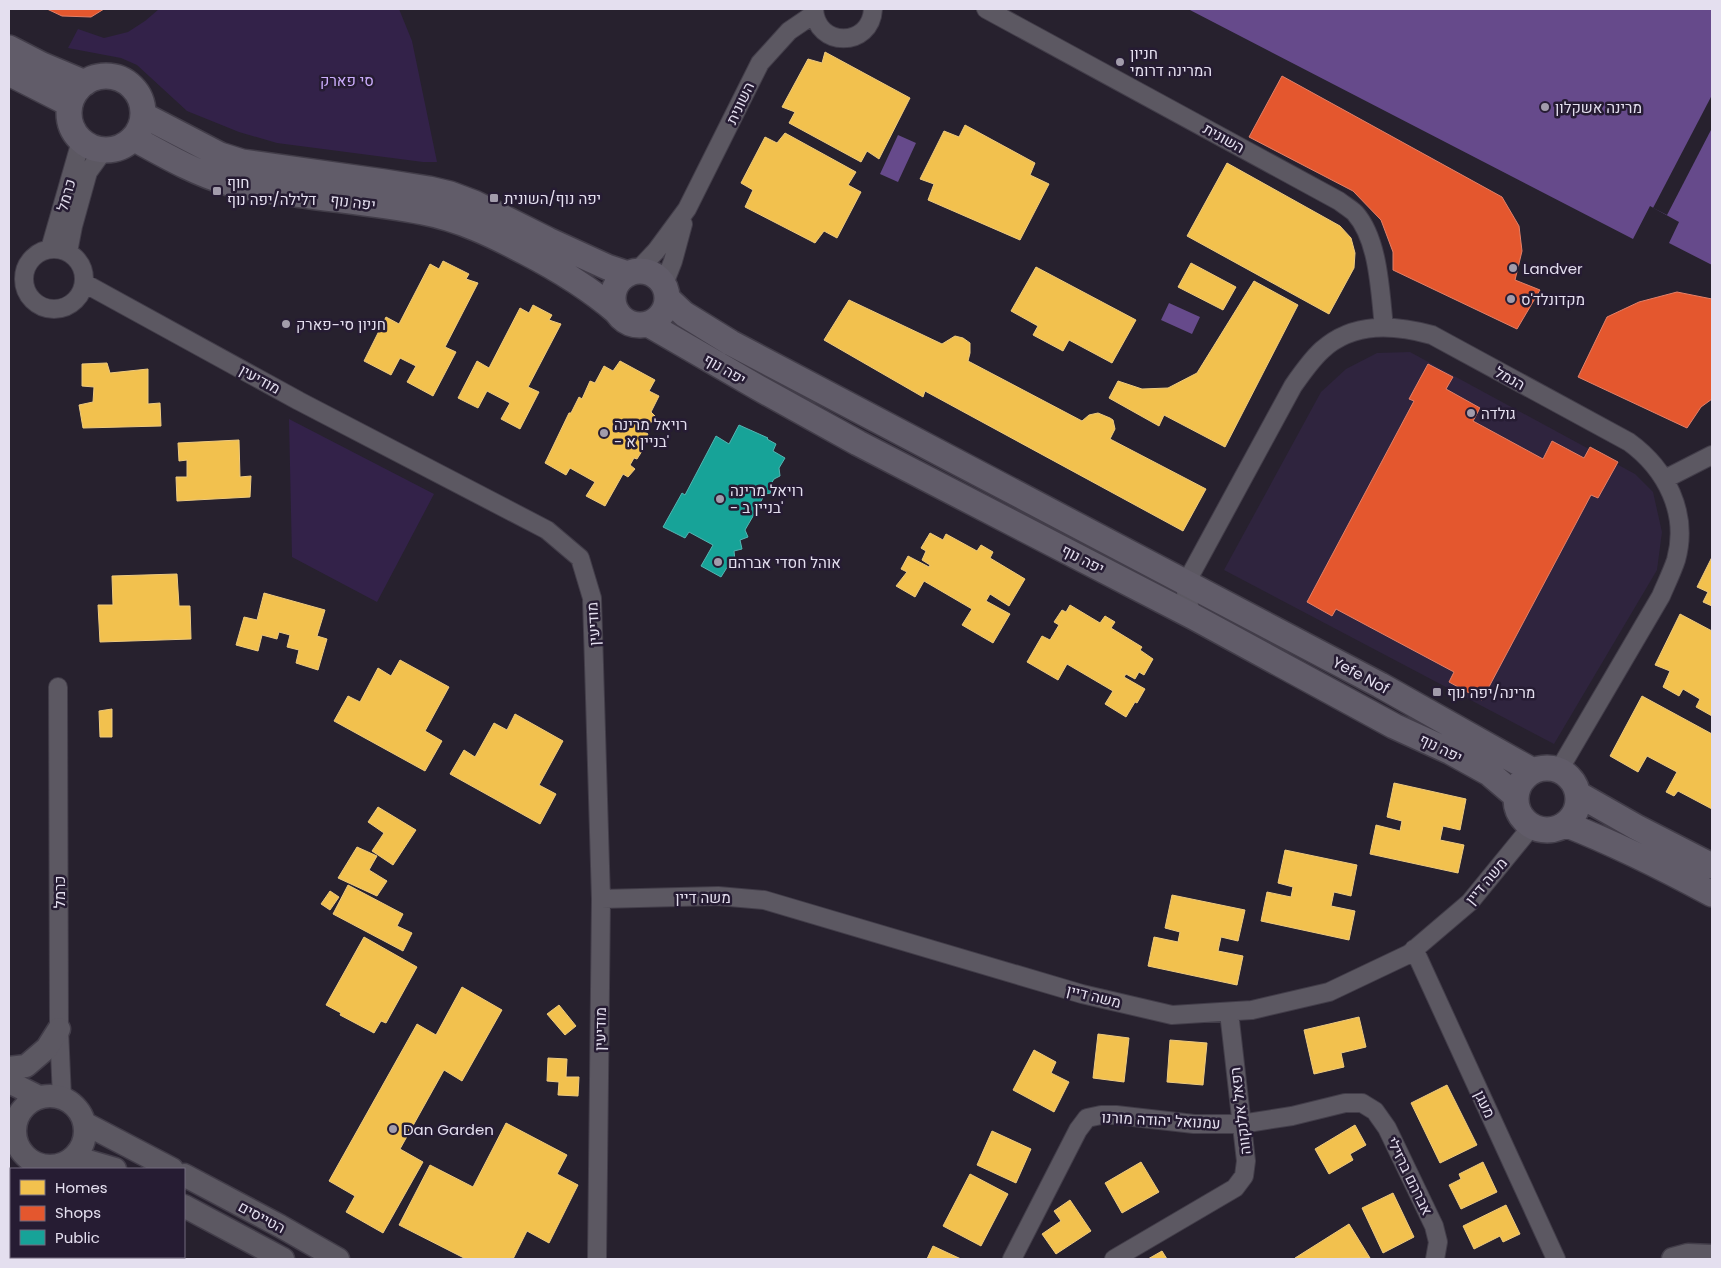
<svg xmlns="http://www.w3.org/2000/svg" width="1721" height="1268" font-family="Poppins,Heebo,sans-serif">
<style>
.built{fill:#2f243e}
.green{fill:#332249}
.water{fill:#664a8b}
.pier{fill:#27212e}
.homes{fill:#f2c14e;stroke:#eeca7e}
.shops{fill:#e4572e;stroke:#e48068}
.public{fill:#17a398;stroke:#54b5b2}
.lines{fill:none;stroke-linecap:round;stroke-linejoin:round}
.minor-casing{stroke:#423d49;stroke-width:20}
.tertiary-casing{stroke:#423d49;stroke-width:25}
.secondary-casing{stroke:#423d49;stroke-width:28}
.minor{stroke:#5c5862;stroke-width:18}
.tertiary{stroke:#5c5862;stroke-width:22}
.secondary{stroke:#615c69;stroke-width:25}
.poi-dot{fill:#a29cab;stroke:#261c33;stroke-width:2}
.labels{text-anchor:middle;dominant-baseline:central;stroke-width:5;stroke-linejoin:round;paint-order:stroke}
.poi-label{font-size:15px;fill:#e4dfef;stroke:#261c33;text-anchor:start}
.park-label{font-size:15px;fill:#cdaefd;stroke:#261c33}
.street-label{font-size:15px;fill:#e4dfef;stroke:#261c33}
</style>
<rect width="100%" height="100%" fill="#27212e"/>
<path class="built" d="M1410,352l225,122 18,18 9,40 -5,38 -103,174 -330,-174 97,-178 25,-23 31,-16z"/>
<path class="green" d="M159,9h240l13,32 25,121h-14l-146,-19 -38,-11 -52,-21 -50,-46 -16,-7 -53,-10 10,-19 26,9 24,-6 17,-11z
M289,419l145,75 -57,108 -85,-45z"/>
<path class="water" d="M1188,9h524v256l-43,-22 10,-21 -29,-16 -17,33z
M898,135l18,8 -18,39 -18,-8z
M1169,303l31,14 -8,17 -31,-14z"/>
<path class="pier" d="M1712,95v33l-45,87 -14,-7z"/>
<path class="homes" d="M825,52l85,46 -31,61 -12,-8 -6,11 -72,-39 6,-11 -13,-5 26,-48 14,4z
M965,125l70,38 -5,12 19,9 -29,56 -92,-40 6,-16 -14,-5 24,-48 15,6z
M785,133l71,39 -8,13 13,7 -24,46 -13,-7 -9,12 -70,-36 8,-17 -12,-7 24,-46 12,6z
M1227,163l113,63 11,12 4,15 -1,15 -25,46 -142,-78z
M443,261l26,13 -3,5 12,4 -33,64 11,5 -23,44 -26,-14 9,-16 -16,-8 -9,17 -27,-14 22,-44 13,7 31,-60 9,5z
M1191,263l45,24 -13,23 -45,-23z
M1036,267l100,53 -24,43 -43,-23 -6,11 -30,-16 5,-9 -27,-15z
M1254,281l44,24 -73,142 -61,-32 -5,11 -50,-28 9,-17 24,8 26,-1 29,-15z
M849,300l93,44 13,-8 8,2 7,5v10l-2,8 114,60 7,-6 9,-2 12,5 3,2 2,9 -5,10 96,50 -23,42 -258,-140 -2,6 -99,-57z
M533,305l19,10 -3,5 12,4 -33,63 11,5 -19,37 -19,-10 9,-16 -23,-12 -9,17 -20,-10 19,-37 12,7 31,-60 9,5z
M620,361l35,19 -6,11 10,5 -8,16 4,4 -10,16 3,2 -8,15 2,2 -5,8 -3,-1 -4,7 5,4 -7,8 -5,-3 -18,32 -19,-10 9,-14 -25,-14 -4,7 -21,-12 24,-50h2l8,-16 3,2 8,-18 5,2 9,-17 9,5z
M107,363l3,10 38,-4v35l12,-1 1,23 -78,2 -4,-23 14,-3 1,-15 -12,-1v-22z
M239,440l1,37 11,-1 -1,21 -73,4 -1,-24h11v-17l-8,1 -1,-18z
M930,533l13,7 3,-6 31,17 4,-6 12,7 -3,6 35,21 -16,27 -19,-12 -4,7 24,13 -17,29 -31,-18 10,-16 -48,-28 -9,16 -19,-11 11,-14 -6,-3 7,-13 21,11 1,-2 -8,-5 4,-9 -5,-3z
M1712,557v49l-9,-4 5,-10 -11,-5z
M177,574l2,32h11l1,33 -91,3 -2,-37h15l-1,-29z
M264,593l61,17 -8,26 10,3 -9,31 -22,-7 3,-13 -12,-3 3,-12 -11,-3 -2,7 -15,-4 -4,16 -22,-6 8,-28 13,3z
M1070,605l30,18 5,-7 10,6 -4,6 31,19 -2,3 13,9 -9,16 -5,-3 -4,7 -9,-5 -2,3 21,12 -8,14 -2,-1 -9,15 -21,-13 8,-13 -46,-27 -9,16 -31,-18 15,-26 8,4 9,-15 -5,-3 8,-12 4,2z
M1680,614l32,17v85l-16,-9 4,-8 -17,-10 -4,7 -16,-9 7,-16 -15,-6z
M400,660l49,27 -24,44 17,10 -17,30 -91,-50 14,-25 12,6 18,-34 13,8z
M1642,696l70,38v75l-34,-18 -4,5 -8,-4 11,-20 -30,-16 -9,16 -28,-16z
M112,709v28h-12l-1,-26z
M515,714l48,27 -24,44 17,9 -16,30 -90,-50 14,-24 11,7 19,-34 13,7z
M1394,783l72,16 -6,31 -17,-4 -3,14 24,5 -6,28 -88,-19 6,-29 24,6 2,-10 -15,-4z
M378,807l38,23 -23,35 -21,-14 12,-18 -16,-11z
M357,847l20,9 -8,14 18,11 -10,15 -39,-18z
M1285,850l72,15 -6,31 -17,-4 -3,14 24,5 -6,29 -88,-19 6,-29 24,5 2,-10 -15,-4z
M348,885l55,29 -6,12 15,7 -9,18 -70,-37z
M330,891l9,6 -9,13 -9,-6z
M1172,895l73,15 -7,31 -17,-4 -3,14 25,5 -6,29 -89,-19 6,-29 24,5 2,-10 -15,-4z
M364,937l53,30 -31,56 -5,-2 -7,12 -34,-18 1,-2 -15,-8z
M462,987l40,23 -40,71 -18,-11 -44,79 23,13 -40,71 -37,-21 9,-16 -26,-15 88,-157 19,11z
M559,1005l17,21 -11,9 -18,-21z
M1359,1017l7,30 -25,6 3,14 -30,7 -10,-44z
M1098,1034l31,4 -5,44 -31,-4z
M1170,1040l37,3 -4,42 -36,-3z
M1034,1050l22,12 -5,11 18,9 -15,30 -41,-22z
M548,1058l19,1 -1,18h13l-1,19 -20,-1 1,-13 -12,-1z
M1447,1085l30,60 -37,18 -29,-60z
M506,1123l61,32 -10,19 21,11 -29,58 -22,-12 -14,28h-47l-67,-34 31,-60 43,22z
M1355,1125l11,20 -16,9 3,6 -24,14 -14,-25z
M992,1131l39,18 -15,34 -39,-18z
M1141,1162l18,30 -37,21 -17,-30z
M1483,1162l14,30 -36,17 -12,-24 12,-6 -2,-5z
M970,1174l38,20 -27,52 -38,-20z
M1393,1193l21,44 -31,16 -21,-45z
M1070,1200l21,31 -35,23 -14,-20 19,-13 -7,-10z
M1506,1205l14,29 -17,8 -3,-6 -26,13 -11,-23z
M1349,1224l21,34 -74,1 -1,-1z
M933,1246l28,13h-34z
M1162,1251l5,8h-19z
M46,1257h71l2,2h-72z"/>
<path class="shops" d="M47,9h57l-13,8 -29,-1z
M1282,76l220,121 17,29 3,25 -7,29 25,10 -23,39 -124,-59v-18l-12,-32 -28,-29 -104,-54z
M1677,292l35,7v100l-11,8 -14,21 -109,-51 29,-60 32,-15z
M1428,364l25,13 -7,12 34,19 -7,13 70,38 9,-18 32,17 6,-11 28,15 -20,36 -7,-3 -109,205 -33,-18 5,-10 -118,-63 -4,7 -25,-14 107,-201 -5,-2z"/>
<path class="public" d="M739,425l29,13 -1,1 9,5 -3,7 12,7 -6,10 1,8 -6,3 -5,8 2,6 -6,1 -5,9 2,6 -6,2 -11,19 3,7 -8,3 2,9 -8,2 1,9 -4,1 -10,16 -20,-11 12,-21 -24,-13 -4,6 -22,-11 19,-34 3,2 31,-59 13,8z"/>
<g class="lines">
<g class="minor-casing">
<path id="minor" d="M814,9c2,39 57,39 59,0
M986,9l353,192c5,4 12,8 16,12 24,27 25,79 29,114
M24 279a30 30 0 1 1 60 0a30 30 0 1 1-60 0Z
M50,249l31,-108
M68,252l5,-26 15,-54 16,-22
M637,271l19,-20 31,-42 73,-146 29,-32 25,-17
M84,283l215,118 248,129 33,28 12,40 9,301 -4,360
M664,284l9,-23 10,-37
M1665,479l47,-24
M1194,617c-6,-12 -9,-21 -8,-34l107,-197c9,-13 18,-26 29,-36 32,-29 73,-25 110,-15l197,107c37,27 60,71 47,118 -4,12 -10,24 -15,36l-102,174
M58,687l1,342 3,69
M601,899l117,-3 46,4 318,94 90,21 80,-5 77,-18 80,-38 61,-52 62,-76
M1414,949l142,310
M33,1169l3,-5
M9,1216l2,-5
M1012,1259l66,-129 9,-12 14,-3h15l78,9h47l51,-8 53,-13h17l13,8 12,17 47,98 4,16 -3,17
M1114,1259l121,-71 9,-12 2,-15 -17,-149"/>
</g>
<g class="tertiary-casing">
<path id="tertiary" d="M9,1068l17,-2 21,-18 12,-19
M9,1082l30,15
M15 1131a35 35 0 1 1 70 0a35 35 0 1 1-70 0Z
M84,1123l88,46
M74,1157l41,12
M184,1175l96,51 58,33
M184,1206l99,53
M1673,1259l15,-4 24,1"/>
</g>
<g class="secondary-casing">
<path id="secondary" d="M9,48l33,17 43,18
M9,73l61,31
M69 113a37 37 0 1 1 74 0a37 37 0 1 1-74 0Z
M143,115l77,40 22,7 142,20 45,7 21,5 24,9 74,37 59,27 21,7
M133,138c31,17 62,35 96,45 22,6 44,8 67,11 42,6 85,10 127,18 37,7 70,23 102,40 33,17 64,36 92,60
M613 298a27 27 0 1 1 54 0a27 27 0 1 1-54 0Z
M667,298l17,16 47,29 649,342 153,86
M648,324l109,63 101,56 336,174 200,109 57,26 38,21 27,23
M1516 799a31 31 0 1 1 62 0a31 31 0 1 1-62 0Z
M1578,794l58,33 76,39
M1565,824c51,20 99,44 147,70"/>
</g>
<use href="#minor" class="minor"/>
<use href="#tertiary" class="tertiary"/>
<use href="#secondary" class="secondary"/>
</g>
<g class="poi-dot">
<circle cx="1120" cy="62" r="5"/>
<circle cx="1545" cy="107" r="5"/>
<rect x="212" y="186" width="10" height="10" rx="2.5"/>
<rect x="489" y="193" width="10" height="10" rx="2.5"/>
<circle cx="1513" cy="268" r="5"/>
<circle cx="1511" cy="299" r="5"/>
<circle cx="286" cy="324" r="5"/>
<circle cx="1471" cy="413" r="5"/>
<circle cx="604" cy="433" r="5"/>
<circle cx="720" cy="499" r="5"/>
<circle cx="718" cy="562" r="5"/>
<rect x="1432" y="687" width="10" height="10" rx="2.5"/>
<circle cx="393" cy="1129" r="5"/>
</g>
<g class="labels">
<g class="poi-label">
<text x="1130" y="53">חניון<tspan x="1130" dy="17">המרינה דרומי</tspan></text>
<text x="1555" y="107">מרינה אשקלון</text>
<text x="227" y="182">חוף<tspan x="227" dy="17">דלילה/יפה נוף</tspan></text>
<text x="504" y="198">יפה נוף/השונית</text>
<text x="1523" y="268">Landver</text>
<text x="1521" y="299">מקדונלד'ס</text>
<text x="296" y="324">חניון סי-פארק</text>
<text x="1481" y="413">גולדה</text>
<text x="614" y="424">רויאל מרינה<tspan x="614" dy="17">- בניין א'</tspan></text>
<text x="730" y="490">רויאל מרינה<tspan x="730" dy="17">- בניין ב'</tspan></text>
<text x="728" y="562">אוהל חסדי אברהם</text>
<text x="1447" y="692">מרינה/יפה נוף</text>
<text x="403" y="1129">Dan Garden</text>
</g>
<g class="park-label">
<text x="347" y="80">סי פארק</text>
</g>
<g class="street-label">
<text transform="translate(740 103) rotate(-64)">השונית</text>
<text transform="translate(1224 138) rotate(29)">השונית</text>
<text transform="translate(66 195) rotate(-74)">כרמל</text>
<text transform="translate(353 202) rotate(7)">יפה נוף</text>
<text transform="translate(725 369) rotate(30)">יפה נוף</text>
<text transform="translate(1510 378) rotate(29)">הנמל</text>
<text transform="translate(260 379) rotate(29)">מודיעין</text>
<text transform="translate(1083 559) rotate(27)">יפה נוף</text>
<text transform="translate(593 624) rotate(-93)">מודיעין</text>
<text transform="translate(1361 675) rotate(28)">Yefe Nof</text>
<text transform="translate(1441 748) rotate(26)">יפה נוף</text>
<text transform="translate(1486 881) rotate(-50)">משה דיין</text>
<text transform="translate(59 892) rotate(-90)">כרמל</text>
<text x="703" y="897">משה דיין</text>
<text transform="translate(1094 996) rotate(14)">משה דיין</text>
<text transform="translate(600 1029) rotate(-89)">מודיעין</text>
<text transform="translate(1485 1104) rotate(65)">מעגן</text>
<text transform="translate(1240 1111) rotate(-97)">רפאל אלנקווה</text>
<text transform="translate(1161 1120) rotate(3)">עמנואל יהודה מורנו</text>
<text transform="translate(1410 1176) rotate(64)">אברהם ברזילי</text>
<text transform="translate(262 1217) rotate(28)">הטייסים</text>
</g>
</g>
<rect width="1721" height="1268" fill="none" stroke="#e4dfef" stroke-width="20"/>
<rect x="10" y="1168" width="175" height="90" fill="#261c33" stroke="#726a7e"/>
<rect x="20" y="1180" width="25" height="15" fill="#f2c14e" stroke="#726a7e"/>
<text x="55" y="1193" font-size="15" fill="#e4dfef">Homes</text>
<rect x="20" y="1206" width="25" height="15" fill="#e4572e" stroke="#726a7e"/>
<text x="55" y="1218" font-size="15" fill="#e4dfef">Shops</text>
<rect x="20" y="1230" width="25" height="15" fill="#17a398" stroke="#726a7e"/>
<text x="55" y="1243" font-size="15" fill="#e4dfef">Public</text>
</svg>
